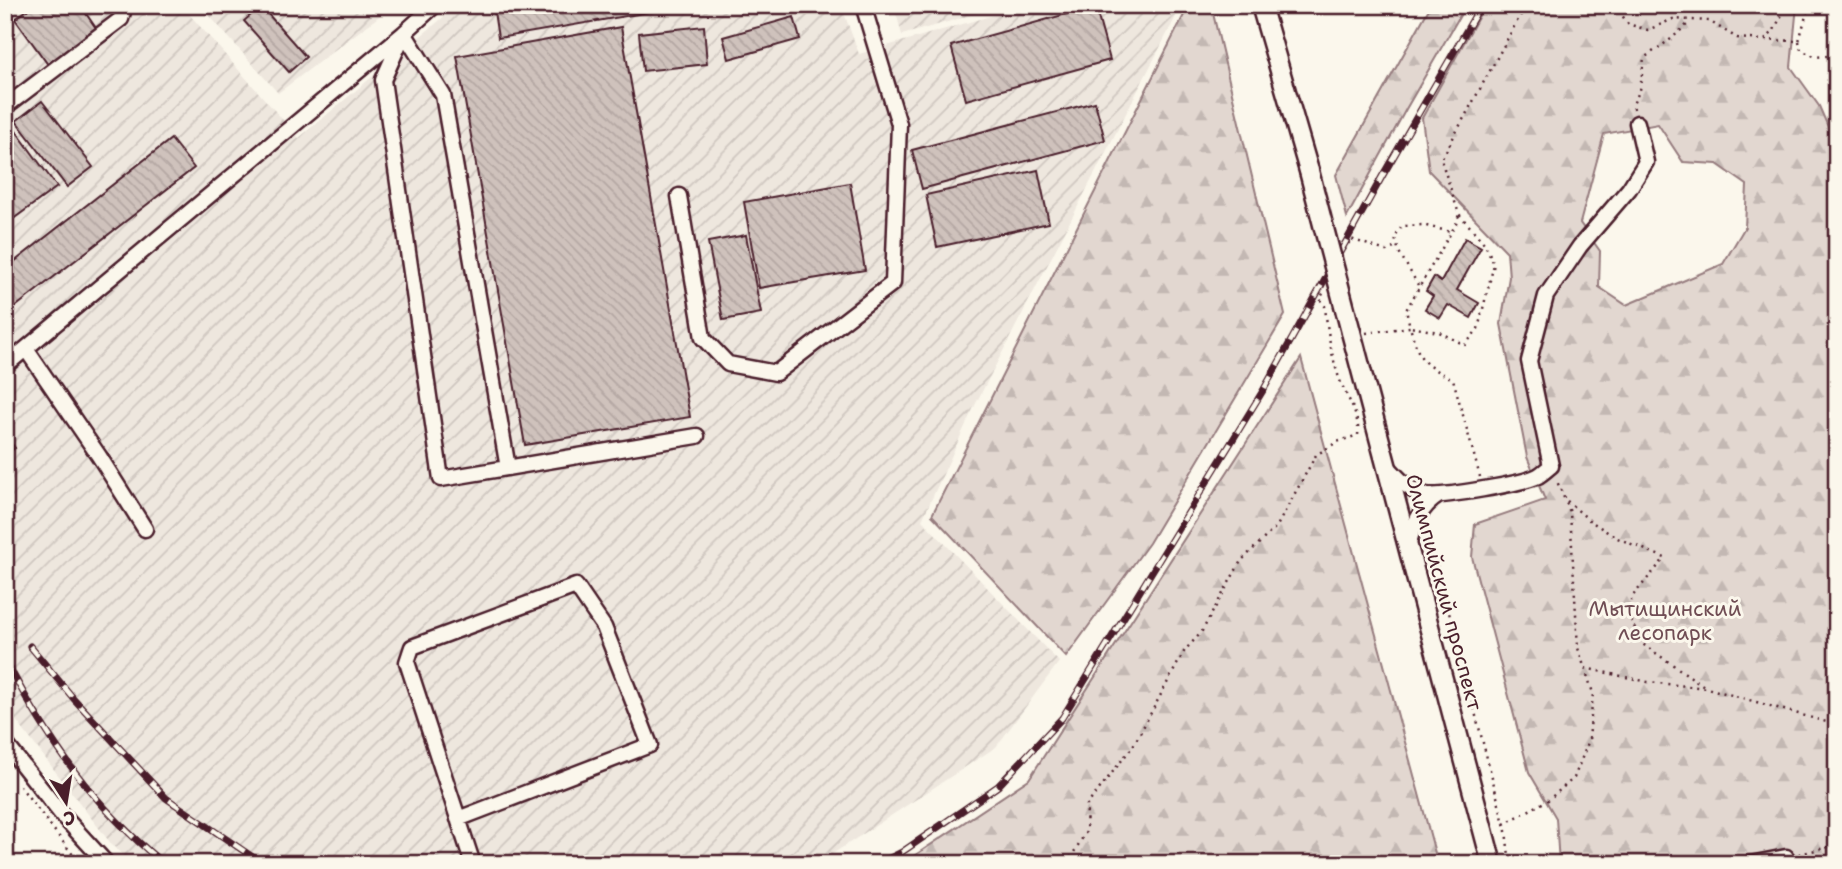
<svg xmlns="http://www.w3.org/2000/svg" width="1842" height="869" font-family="'Shantell Sans',sans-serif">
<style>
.industrial{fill:url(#industrial-furrows)}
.forest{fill:url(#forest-firs);stroke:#967b7e;stroke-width:2;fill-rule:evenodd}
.building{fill:url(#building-back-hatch);stroke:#4a1f2b;stroke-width:2}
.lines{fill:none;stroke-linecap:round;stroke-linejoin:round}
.minor-casing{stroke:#4a1f2b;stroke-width:19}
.major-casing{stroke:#4a1f2b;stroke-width:23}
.path{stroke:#4a1f2b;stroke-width:2.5;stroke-dasharray:2 5;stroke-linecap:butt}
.minor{stroke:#fbf7ec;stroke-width:14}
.major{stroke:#fbf7ec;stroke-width:18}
.rail-casing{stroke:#4a1f2b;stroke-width:7}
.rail{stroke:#fbf7ec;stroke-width:4.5;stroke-dasharray:13;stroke-linecap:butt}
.major-bridge-casing{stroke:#4a1f2b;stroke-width:23;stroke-linecap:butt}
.major-bridge{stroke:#fbf7ec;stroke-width:18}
.labels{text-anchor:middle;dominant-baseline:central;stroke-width:6;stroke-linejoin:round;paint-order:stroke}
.street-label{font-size:21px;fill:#4a1f2b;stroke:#fbf7ec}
.park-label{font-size:21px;fill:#704d54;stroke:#fbf7ec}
</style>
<defs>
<pattern id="industrial-furrows" width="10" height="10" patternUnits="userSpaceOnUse" patternTransform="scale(1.75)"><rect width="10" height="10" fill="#eee7de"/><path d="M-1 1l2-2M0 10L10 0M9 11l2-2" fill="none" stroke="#cec6bf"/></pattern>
<pattern id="forest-firs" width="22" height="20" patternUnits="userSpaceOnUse" patternTransform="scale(1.75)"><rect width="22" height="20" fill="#e2d7d0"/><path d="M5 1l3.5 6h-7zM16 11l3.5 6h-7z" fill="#c3b8b3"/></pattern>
<pattern id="building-back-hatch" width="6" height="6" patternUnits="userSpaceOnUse" patternTransform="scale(1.75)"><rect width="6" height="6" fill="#cfc2bc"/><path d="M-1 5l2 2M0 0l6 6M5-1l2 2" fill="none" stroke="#b3a6a2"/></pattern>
</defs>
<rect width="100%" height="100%" fill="#fbf7ec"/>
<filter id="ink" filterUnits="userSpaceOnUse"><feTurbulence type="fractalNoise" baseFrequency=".0143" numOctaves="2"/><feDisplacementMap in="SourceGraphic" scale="14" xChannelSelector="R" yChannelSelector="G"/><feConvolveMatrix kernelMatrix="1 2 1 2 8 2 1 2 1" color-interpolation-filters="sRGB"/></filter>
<g filter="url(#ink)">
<path class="industrial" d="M5,5h176l118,133 159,-133h383l18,49 170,-49h153l-209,404 -51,111 137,142 -63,85 -179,117h-685l-20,-19 -107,-139z
M200,5h194l-116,88z
M894,5h113l-105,30z"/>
<path class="forest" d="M1189,5h22l74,310 -136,228 -83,114 -134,-142z
M1431,5h35l-60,104 -59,108 -11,-42z
M1485,5h312l-6,62 28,39 13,30 5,-9v734l-14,3h-264l-3,-46 -27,-46 -57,-215 3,-33 70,-24 -18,-43 -26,-133 8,-47 -2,-25 -78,-81 -7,-53zM1658,124l25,38 34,2 30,21 -2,42 -22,37 -97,41 -27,-18 1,-36 -20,-28 24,-89z
M1301,358l137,506h-536l127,-85z"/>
<path class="building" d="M34,5h46l18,26 -49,35 -34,-47z
M493,5h167l1,5 -163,28z
M261,6l45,51 -17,15 -45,-51z
M1095,6l15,54 -144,40 -15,-54z
M794,17l6,22 -71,20 -6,-22z
M704,26l3,38 -64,7 -4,-38z
M621,27l69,390 -165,28 -68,-389z
M42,101l51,66 -26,20 -51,-66z
M1095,102l10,38 -183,49 -10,-39z
M8,120l49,67 -52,38v-103z
M171,139l23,29 -189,147v-46z
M1038,170l11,53 -112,24 -11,-52z
M850,183l15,87 -106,18 -15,-86z
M746,235l15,78 -38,7 -15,-78z
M1465,238l16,9 -24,43 22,13 -8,15 -23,-13 -8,13 -15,-9 8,-13 -7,-5 8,-14 7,5z
M5,434l10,14 -10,7z"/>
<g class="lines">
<g class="minor-casing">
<path id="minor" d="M435,5l-31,28 -21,47 58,399 256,-43
M5,107l116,-88 4,-14
M679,196l24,142 25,26 48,9 117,-90 6,-159 -36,-119
M26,349l73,107 46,73
M5,366l399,-333 39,62 65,373
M1387,466c11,11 23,27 39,29 14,3 99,-12 112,-19 5,-3 9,-7 13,-10l-22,-105 17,-65 34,-50 49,-57 17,-27 -9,-39
M1408,547c5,-21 11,-39 30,-51
M5,743l57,72 45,49
M458,819l192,-74 -46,-118 -28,-41 -164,61 -5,15 64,196 -1,6
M1750,864l36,-7 3,7"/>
</g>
<g class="major-casing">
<path id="major" d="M1261,5l48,166
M1351,332l141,532"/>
</g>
<path class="path" d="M1615,5l13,19 20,6 25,-11 36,2 28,17 28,2 8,-8 14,-27
M1831,5v5l6,7
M1765,40l34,1 10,-36
M1799,41l2,9 15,7 21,-2
M1634,109l-1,-5 7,-14 4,-32 27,-19 19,-17
M1345,250l6,-11 35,12 8,-3
M1418,285l-19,-33 -4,-14 7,-12 20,-1 29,7
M1366,333l44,-6 -4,-17 50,-86 3,-10
M1480,477l-27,-98c-32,-15 -33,-18 -43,-52l29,5 26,13 13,-16 16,-65 -9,-20 -26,-30 -18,-54 85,-155
M1567,501l22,19 26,17 50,21 -34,40v21l10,24 66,45
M1428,532l78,299 4,33
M1585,668l63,14 59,6 130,37
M20,786l60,78
M1504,824l44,-24 26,-22 15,-38 4,-47 -15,-45 -8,-136 -14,-33
M1799,854l38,-9
M1067,864l19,-32 1,-27 46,-59 52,-96 16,-17 40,-72 36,-35 39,-71 21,-13 21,-7c2,-18 -10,-36 -17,-52 -9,-23 -14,-53 -16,-77l-5,-7 5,-9"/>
<use href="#minor" class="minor"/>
<use href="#major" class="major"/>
<g class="rail-casing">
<path id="rail" d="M30,646l44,53 92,99 97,66
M5,659c43,82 87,146 159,205
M878,864l24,-12 96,-66 64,-68 202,-329 119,-214 98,-170"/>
</g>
<use href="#rail" class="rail"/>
<g class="major-bridge-casing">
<path id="major-bridge" d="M1309,171l42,161"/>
</g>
<use href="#major-bridge" class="major-bridge"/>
</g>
</g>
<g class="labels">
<g class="street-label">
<text transform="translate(1444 592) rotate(75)">Олимпийский проспект</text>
</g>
<g class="park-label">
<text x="1665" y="609">Мытищинский<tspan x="1665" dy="24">лесопарк</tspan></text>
</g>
</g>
<rect width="1842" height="869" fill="none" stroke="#fbf7ec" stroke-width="28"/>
<rect x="14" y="14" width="1814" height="841" fill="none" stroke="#4a1f2b" stroke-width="2.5" filter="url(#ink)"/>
<g transform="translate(66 802) rotate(168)" stroke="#fbf7ec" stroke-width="5" paint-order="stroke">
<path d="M0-5L12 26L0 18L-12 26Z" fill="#4a1f2b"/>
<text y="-10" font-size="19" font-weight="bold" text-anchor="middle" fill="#4a1f2b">С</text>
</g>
</svg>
